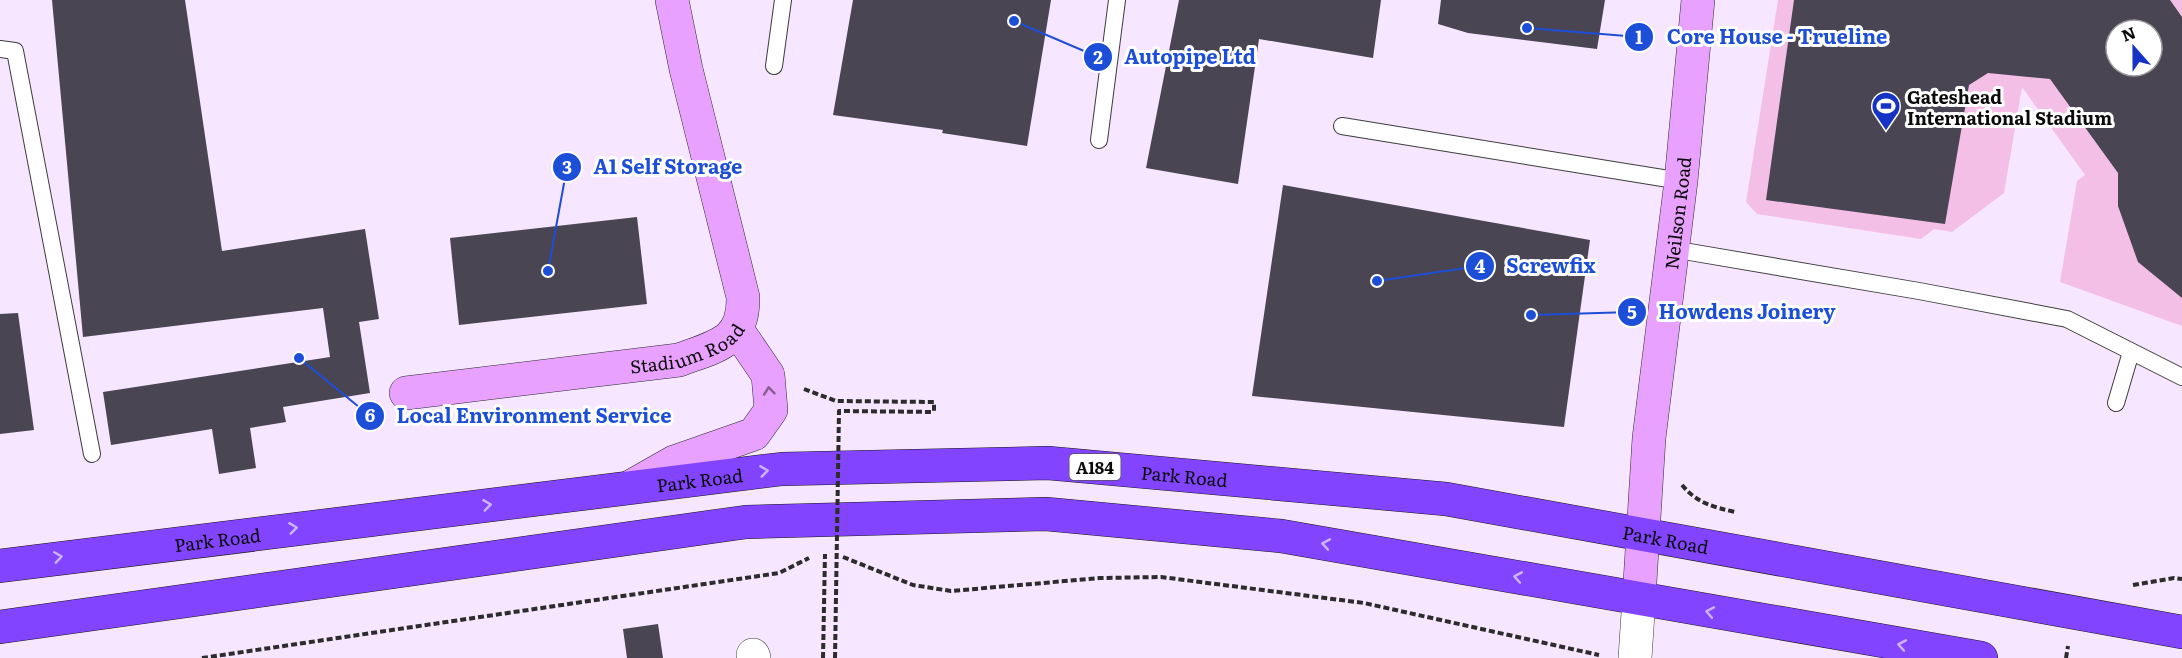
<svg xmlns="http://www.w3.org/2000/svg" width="2182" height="658" font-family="Literata,serif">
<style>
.pitch{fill:#f3bfe7;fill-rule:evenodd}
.building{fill:#494553;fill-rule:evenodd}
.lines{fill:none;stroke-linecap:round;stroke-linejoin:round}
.lane-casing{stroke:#3d3d3d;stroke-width:18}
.street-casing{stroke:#3d3d3d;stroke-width:34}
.secondary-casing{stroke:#2c2c2c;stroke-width:34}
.highway-casing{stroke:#1b1b1b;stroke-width:34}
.path{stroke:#2c2c2c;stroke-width:4;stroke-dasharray:6 3;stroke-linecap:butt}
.lane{stroke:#fff;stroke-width:16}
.street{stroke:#fff;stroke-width:33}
.secondary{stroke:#e9a1ff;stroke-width:33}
.highway{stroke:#8344ff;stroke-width:33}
.path-bridge{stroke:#2c2c2c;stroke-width:4;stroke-dasharray:6 3;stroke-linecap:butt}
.oneway{stroke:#855d91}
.oneway2{stroke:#cdb4ff}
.labels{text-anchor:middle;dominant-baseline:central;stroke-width:6;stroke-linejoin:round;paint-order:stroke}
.shield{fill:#fff;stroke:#545454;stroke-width:1.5}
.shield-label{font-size:16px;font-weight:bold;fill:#0a0a0a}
.poi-label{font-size:18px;font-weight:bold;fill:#0a0a0a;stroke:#fff;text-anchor:start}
.street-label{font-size:18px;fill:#0a0a0a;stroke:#fff}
.leader{fill:none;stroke:#1d4ed8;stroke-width:2}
.callout-dot{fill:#1d4ed8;stroke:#fff;stroke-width:2}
.mark-label{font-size:18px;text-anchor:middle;font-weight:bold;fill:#fff}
.callout-label{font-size:20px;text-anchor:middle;font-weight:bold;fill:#1d4ed8;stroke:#fff;stroke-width:6;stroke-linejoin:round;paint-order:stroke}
</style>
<rect width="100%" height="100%" fill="#f7e6ff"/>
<path class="pitch" d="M1778,0h404v326l-122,-44 17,-101 8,-6 -63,-88 -18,106 -52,39 -18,-3 -13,10 -164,-25 -11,-12zM2116,30h36v36h-36z"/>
<path class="building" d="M52,0h133l37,251 143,-22 14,90 -20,3 11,71 -87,14 3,15 -36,6 6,40 -37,6 -7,-45 -101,16 -8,-53 227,-35 -7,-49 -240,29z
M853,0h198l-24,146 -85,-13 1,-3 -110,-15z
M1179,0h202l-8,58 -114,-19 -21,145 -92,-16z
M1441,0h164l-8,49 -129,-16 -30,-9z
M1794,0h376l12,17v281l-44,-36 -20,-56v-33l-68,-94 -62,-6 -19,12 -24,139 -179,-24zM2116,30h36v36h-36z
M1283,185l307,55 -26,187 -312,-31z
M637,217l10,87 -188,21 -9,-87z
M18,313l16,117 -34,4v-120z
M658,624l5,34h-36l-4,-29z"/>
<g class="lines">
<g class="lane-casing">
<path id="lane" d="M0,49l15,2 77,403
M774,66l9,-66
M1342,126l339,55
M1099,140l18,-140
M1672,249l247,42 148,28 115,58
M2116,403l15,-51"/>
</g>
<g class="street-casing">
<path id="street" d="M753,655l1,3
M1635,658l4,-60"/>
</g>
<g class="secondary-casing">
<g id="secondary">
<path id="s1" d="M406,393l273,-33c37,-14 65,-17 64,-63l-57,-228 -14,-69"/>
<path d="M630,487l44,-25 80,-28 17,-24 -3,-35 -30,-44"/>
<path id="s2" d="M1639,598l10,-160 32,-257 17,-181"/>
</g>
</g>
<g class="highway-casing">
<g id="highway">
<path id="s3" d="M0,566l782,-97 266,-6 398,36 736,133"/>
<path d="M0,627l746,-105 300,-8 235,22 700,122"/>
</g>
</g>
<path class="path" d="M804,389l32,12 98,1v10
M1682,485c15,18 31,22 53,27
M843,557l70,28 38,6 149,-13 61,-1 203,26 235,52
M2133,585l41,-7 8,1
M202,658l577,-85 30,-15
M823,658l2,-104
M2066,658l2,-12"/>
<use href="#lane" class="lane"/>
<use href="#street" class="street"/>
<use href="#secondary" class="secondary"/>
<use href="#highway" class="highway"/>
<path class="path-bridge" d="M835,658l4,-247 95,1"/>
</g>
<defs><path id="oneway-chevron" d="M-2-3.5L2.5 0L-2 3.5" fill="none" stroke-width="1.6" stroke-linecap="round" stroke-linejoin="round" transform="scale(1.5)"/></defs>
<use class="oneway" href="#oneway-chevron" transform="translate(769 391) rotate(-96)"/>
<g class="oneway2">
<use href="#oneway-chevron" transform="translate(764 471) rotate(-7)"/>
<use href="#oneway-chevron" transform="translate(487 505) rotate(-7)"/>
<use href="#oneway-chevron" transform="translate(293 528) rotate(-7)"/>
<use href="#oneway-chevron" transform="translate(1326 544) rotate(-170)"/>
<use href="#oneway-chevron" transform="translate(58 557) rotate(-8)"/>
<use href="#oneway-chevron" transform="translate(1518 577) rotate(-170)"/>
<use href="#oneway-chevron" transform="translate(1710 612) rotate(-169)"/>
<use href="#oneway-chevron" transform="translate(1902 645) rotate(-170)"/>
</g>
<defs>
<g id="stadium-pin" transform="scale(1.5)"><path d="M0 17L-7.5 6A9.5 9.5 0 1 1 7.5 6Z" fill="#1633c6" stroke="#fff"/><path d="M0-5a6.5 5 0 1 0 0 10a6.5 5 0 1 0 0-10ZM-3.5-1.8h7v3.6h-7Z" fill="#fff"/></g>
</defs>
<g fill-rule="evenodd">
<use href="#stadium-pin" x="1886" y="106"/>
</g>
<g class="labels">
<rect class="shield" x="1069.5" y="454" width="51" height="26" rx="4.5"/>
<g class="shield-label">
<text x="1095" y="467">A184</text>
</g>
<g class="poi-label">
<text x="1907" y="96">Gateshead<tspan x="1907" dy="21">International Stadium</tspan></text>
</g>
<g class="street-label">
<text stroke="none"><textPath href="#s2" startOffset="387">Neilson Road</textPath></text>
<text stroke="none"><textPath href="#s1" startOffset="286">Stadium Road</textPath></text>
<text stroke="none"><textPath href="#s3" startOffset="1191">Park Road</textPath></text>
<text stroke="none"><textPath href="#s3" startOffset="705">Park Road</textPath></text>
<text stroke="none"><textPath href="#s3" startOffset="219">Park Road</textPath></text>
<text stroke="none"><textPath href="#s3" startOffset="1677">Park Road</textPath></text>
</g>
</g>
<path class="leader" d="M1527 28L1639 37M1014 21L1098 57M548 271L567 167M1377 281L1480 266M1531 315L1632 312M299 358L370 416"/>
<g class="callout-dot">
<circle cx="1527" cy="28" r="6"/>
<circle cx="1014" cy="21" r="6"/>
<circle cx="548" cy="271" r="6"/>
<circle cx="1377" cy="281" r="6"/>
<circle cx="1531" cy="315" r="6"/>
<circle cx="299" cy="358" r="6"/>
<circle cx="1639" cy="37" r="15"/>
<circle cx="1098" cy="57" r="15"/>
<circle cx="567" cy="167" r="15"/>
<circle cx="1480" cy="266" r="15"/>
<circle cx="1632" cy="312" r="15"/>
<circle cx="370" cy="416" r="15"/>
</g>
<g class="mark-label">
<text x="1639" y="44">1</text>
<text x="1098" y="64">2</text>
<text x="567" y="174">3</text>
<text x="1480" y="273">4</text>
<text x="1632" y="319">5</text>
<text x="370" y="422">6</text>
</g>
<g class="callout-label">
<text x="1777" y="44">Core House - Trueline</text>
<text x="1190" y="64">Autopipe Ltd</text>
<text x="668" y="174">A1 Self Storage</text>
<text x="1551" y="273">Screwfix</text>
<text x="1747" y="319">Howdens Joinery</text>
<text x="534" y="423">Local Environment Service</text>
</g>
<g transform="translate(2134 48) rotate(339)"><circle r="28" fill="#ffffff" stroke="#9d9d9d" stroke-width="1.5"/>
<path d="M0-4.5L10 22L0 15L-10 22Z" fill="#1633c6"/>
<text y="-9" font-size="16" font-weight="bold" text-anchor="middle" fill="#0a0a0a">N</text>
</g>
</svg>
